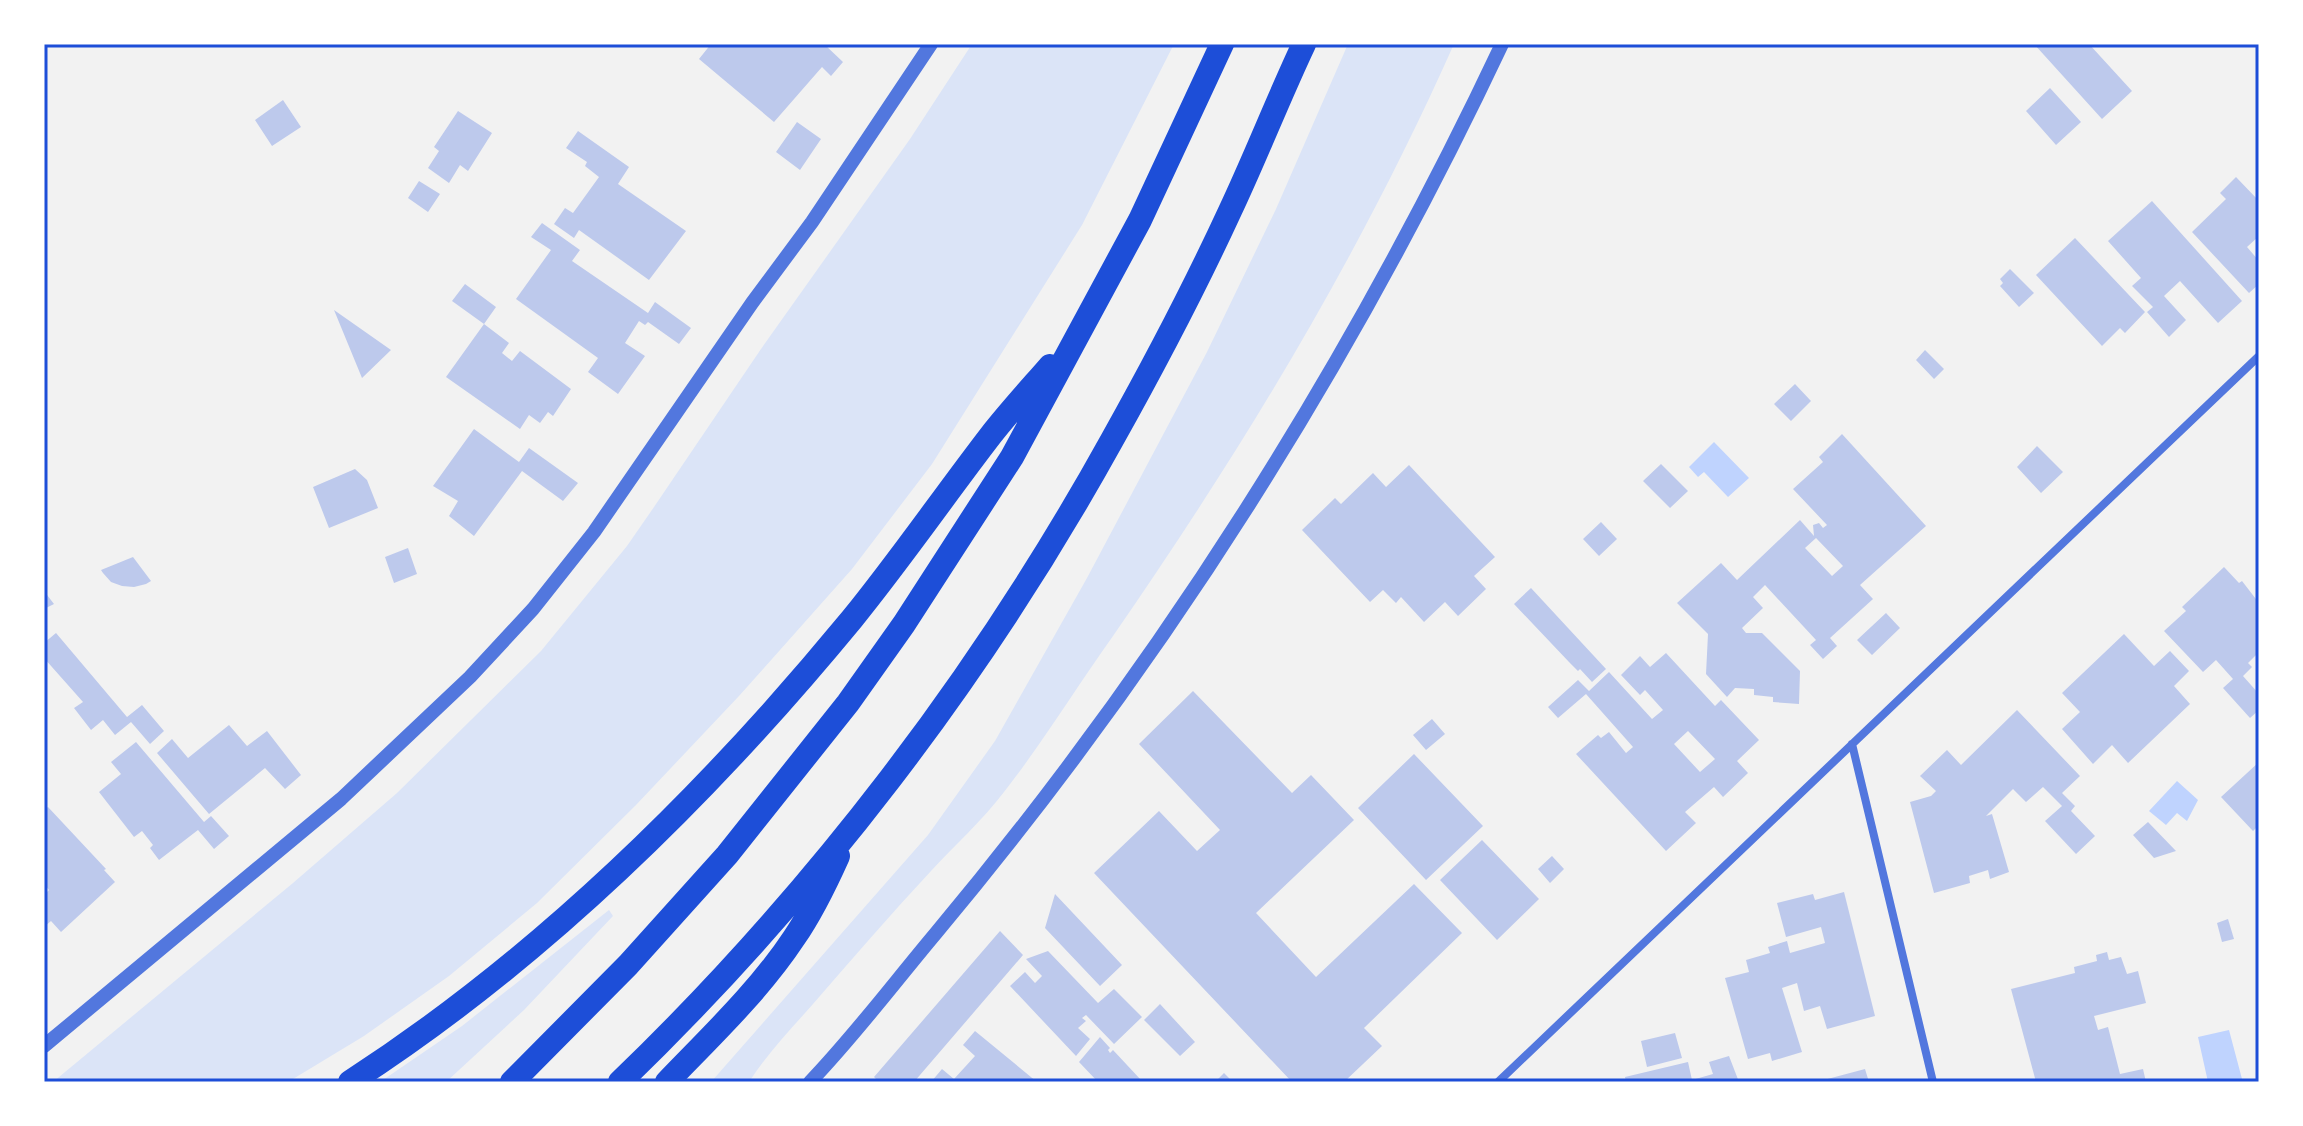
<svg xmlns="http://www.w3.org/2000/svg" width="2303" height="1126" font-family="Cabin,sans-serif">
<style>
.green{fill:#dbe4f7}
.water{fill:#bfd3fe}
.building{fill:#bdc9ec;fill-rule:evenodd}
.lines{fill:none;stroke-linecap:round;stroke-linejoin:round}
.minor{stroke:#5277de;stroke-width:8}
.tertiary{stroke:#5277de;stroke-width:14}
.motorway{stroke:#1d4ed8;stroke-width:24}
.neatline{fill:none;stroke:#1d4ed8;stroke-width:3}
</style>
<rect width="100%" height="100%" fill="#f2f2f2"/>
<path class="green" d="M972,44h202l-92,181 -150,239 -80,105 -113,127 -103,109 -99,98 -88,73 -85,60 -76,46h-235l240,-199 104,-90 144,-142 86,-105 27,-39 107,-158 149,-210z
M1348,44h106c-95,213 -209,401 -341,592 -37,52 -70,106 -109,156 -22,29 -48,52 -73,79 -40,43 -79,88 -118,133 -22,25 -46,50 -64,78h-38l217,-247 67,-94 92,-163 120,-226 69,-143z
M609,910l4,6 -89,94 -78,72h-66l82,-56z"/>
<path class="water" d="M1714,442l35,36 -21,19 -24,-25 -6,5 -9,-10z
M2177,781l21,19 -11,21 -10,-8 -11,12 -17,-14z
M2229,1030l13,49 -34,3 -10,-45z"/>
<path class="building" d="M711,44h113l19,18 -12,14 -9,-9 -48,55 -75,-63z
M2034,44h55l43,47 -30,28z
M2050,88l31,34 -25,23 -30,-34z
M283,100l18,27 -29,19 -17,-26z
M458,111l34,22 -24,38 -8,-6 -11,18 -21,-15 11,-17 -5,-4z
M797,122l24,17 -21,31 -24,-18z
M578,131l51,36 -11,17 68,47 -37,49 -70,-50 -5,8 -20,-14 11,-16 8,5 26,-36 -14,-11 2,-4 -21,-14z
M2236,177l23,24v35l-12,11 12,14v23l-10,9 -57,-61 34,-33 -6,-6z
M419,181l21,13 -12,18 -20,-14z
M2152,201l90,100 -24,22 -38,-42 -16,15 22,24 -17,17 -22,-25 6,-5 -21,-21 9,-8 -33,-37z
M542,223l38,27 -8,11 76,52 7,-11 36,26 -12,16 -31,-22 -3,3 -6,-4 -14,22 20,13 -27,38 -30,-22 10,-14 -82,-59 35,-49 -20,-13z
M2075,238l70,74 -20,21 -5,-5 -18,18 -66,-71z
M2010,269l24,24 -15,14 -19,-21 3,-3 -3,-4z
M465,284l31,23 -12,17 -32,-23z
M334,310l57,40 -29,28z
M484,324l25,19 -7,10 10,8 8,-10 51,38 -18,27 -5,-4 -8,11 -11,-8 -9,14 -74,-52z
M1925,350l19,19 -10,10 -18,-19z
M1795,384l16,17 -20,20 -17,-17z
M474,429l45,33 10,-14 49,35 -15,18 -41,-30 -48,65 -25,-20 9,-15 -25,-15z
M1842,434l84,92 -66,59 13,14 -43,39 7,8 -14,13 -13,-14 6,-5 -51,-55 -12,12 10,11 -21,20 4,5h16l38,38 -1,33 -26,-2v-5l-19,-2v-6l-19,-1 -8,9 -21,-23 2,-40 -31,-31 44,-40 16,17 63,-60 14,16 -1,-11 6,-2 4,5 4,-3 -34,-36 30,-27 -4,-5zM1816,538l27,28 -11,10 -27,-28z
M2037,446l26,26 -22,21 -24,-26z
M1661,464l27,27 -18,17 -27,-27z
M1409,465l86,92 -21,19 12,13 -28,27 -13,-14 -21,20 -23,-25 -5,6 -13,-13 -13,12 -68,-72 33,-32 6,6 32,-31 13,14z
M355,469l12,11 11,28 -49,20 -16,-41z
M1601,522l16,17 -18,17 -16,-17z
M408,548l9,26 -23,9 -9,-26z
M133,557l18,24 -5,3 -12,3 -12,-1 -11,-4 -8,-9 -2,-3z
M2224,567l15,16 3,-2 17,22v49l-11,11 4,4 -9,9 16,18v16l-9,8 -27,-30 10,-9 -17,-19 -13,12 -39,-41 22,-20 -4,-4z
M1531,588l75,81 -14,13 -12,-13 -2,2 -9,-9 -55,-58z
M44,591l10,13 -10,5z
M1886,613l14,15 -28,27 -15,-15z
M56,633l71,84 15,-12 22,26 -14,13 -19,-22 -16,13 -12,-15 -12,10 -17,-22 9,-6 -39,-44v-15z
M2124,634l30,32 16,-15 19,20 -15,15 16,18 -62,59 -16,-18 -19,19 -31,-35 18,-17 -18,-19z
M1666,653l49,53 6,-6 38,40 -22,21 11,12 -25,24 -9,-10 -29,25 11,11 -30,28 -90,-97 22,-19 3,3 8,-6 17,21 7,-6 -47,-53 -28,24 -10,-11 30,-27 11,11 20,-19 43,47 11,-9 -18,-20 -5,5 -19,-20 19,-19 10,11zM1688,731l27,28 -15,13 -26,-28z
M1193,691l99,102 19,-18 43,45 -98,93 60,64 98,-93 48,49 -98,95 18,18 -38,36h-52l-198,-209 65,-62 38,40 23,-21 -81,-86z
M2017,710l63,66 -18,17 13,13 -4,5 24,25 -19,18 -31,-33 17,-15 -19,-19 -17,15 -13,-13 -27,27 6,-2 17,58 -19,7 -2,-9 -19,6 1,7 -36,10 -24,-91 21,-6 5,-5 -16,-15 27,-26 14,15z
M1432,719l13,15 -19,16 -13,-15z
M229,725l18,21 20,-15 34,44 -16,14 -20,-21 -56,46 -52,-61 15,-14 16,19z
M136,742l68,80 7,-6 18,20 -15,13 -16,-19 -39,30 -9,-12 3,-3 -11,-14 -8,6 -35,-45 22,-18 -10,-12z
M1414,754l69,72 -57,54 -68,-72z
M2259,762v63l-6,6 -32,-34z
M48,807l58,62 -2,1 11,12 -54,50 -10,-11 -7,6v-32l5,-5 -5,-6v-74z
M2148,822l28,29 -22,7 -21,-23z
M1482,840l57,59 -42,41 -57,-60z
M1552,856l12,13 -14,14 -12,-14z
M1844,892l31,124 -48,13 -7,-23 -16,5 -7,-28 -15,5 20,64 -30,9 -2,-8 -22,6 -23,-81 24,-6 -3,-12 24,-7 -2,-6 19,-6 3,12 35,-10 -4,-16 -35,10 -9,-34 36,-9 2,6z
M1055,894l67,71 -22,21 -55,-58z
M2228,919l6,20 -12,3 -5,-19z
M1000,931l23,24 -109,127h-35l-5,-5z
M1048,951l50,52 16,-14 28,28 -28,27 -28,-29 -4,3 4,3 -8,7 12,11 -14,17 -66,-70 15,-14 10,11 7,-7 -16,-17z
M2107,952l2,8 12,-3 6,17 11,-3 8,32 -52,13 4,14 10,-3 12,47 23,-5 3,13h-110l-25,-93 64,-16 -1,-6 23,-6 -1,-6z
M1160,1004l35,38 -15,14 -36,-36z
M975,1031l62,51h-106l11,-13 12,10 21,-23 -12,-11z
M1675,1033l7,25 -35,9 -6,-26z
M1100,1037l10,11 -2,2 2,3 3,-3 28,30 -43,2 -19,-20z
M1729,1056l10,26h-113l-1,-5 63,-15 4,18 21,-6 -4,-12z
M1865,1069l4,13h-49v-1z
M1224,1073l9,9h-18z"/>
<g class="lines">
<path class="minor" d="M1852,744l81,338
M1498,1082l761,-726"/>
<path class="tertiary" d="M44,1046l297,-247 129,-122 63,-68 61,-77 158,-229 60,-81 119,-178
M810,1082c45,-47 84,-99 126,-149 226,-270 416,-571 566,-889"/>
<path class="motorway" d="M350,1082c192,-124 357,-287 502,-463 48,-59 92,-123 139,-184 18,-23 39,-46 59,-69
M512,1082l116,-117 99,-110 121,-152 56,-79 108,-167 128,-237 82,-176
M620,1082c194,-187 362,-407 492,-642 42,-75 82,-151 118,-229 26,-55 48,-112 74,-167
M667,1082c44,-46 92,-91 127,-144 18,-26 31,-53 44,-82"/>
</g>
<rect width="2303" height="1126" fill="none" stroke="#ffffff" stroke-width="92"/>
<rect x="46" y="46" width="2211" height="1034" class="neatline"/>
</svg>
